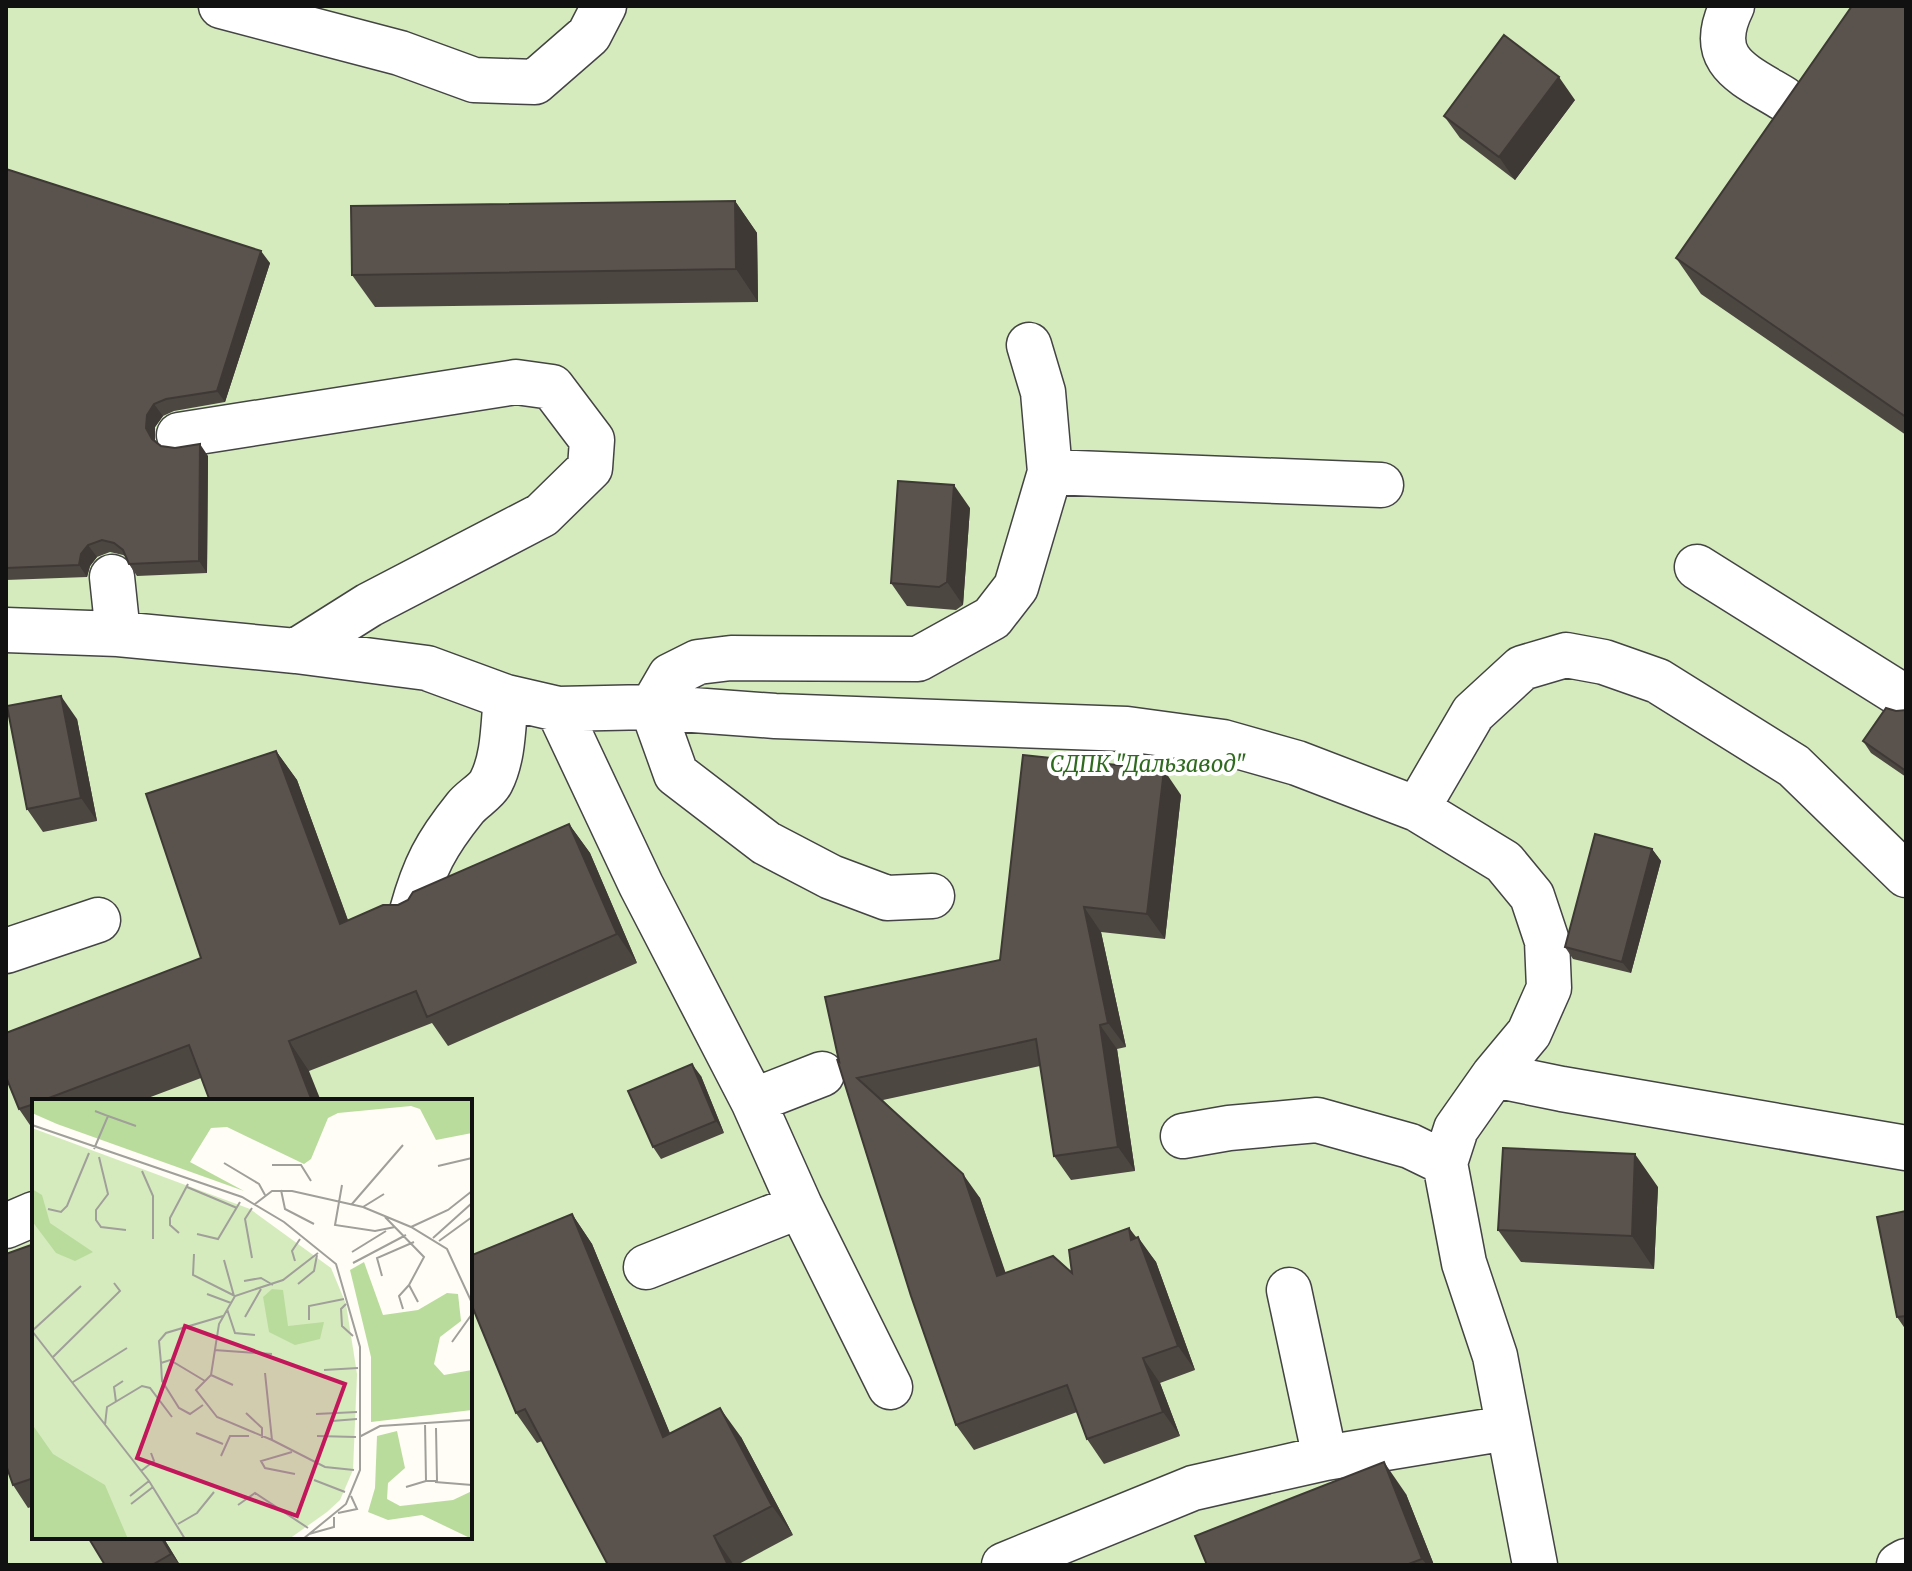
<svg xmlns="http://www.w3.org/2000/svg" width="1912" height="1571" font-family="Merriweather,serif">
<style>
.green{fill:#d5ebbd;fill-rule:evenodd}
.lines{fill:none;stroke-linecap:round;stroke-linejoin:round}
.minor-casing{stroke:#444;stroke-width:47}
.minor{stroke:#fff;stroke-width:44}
.wall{fill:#4d4742}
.shaded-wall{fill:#3f3936}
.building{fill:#5a524d;stroke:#3f3936;stroke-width:2}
.labels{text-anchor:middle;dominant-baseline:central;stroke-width:8;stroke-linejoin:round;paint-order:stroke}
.park-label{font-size:22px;font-style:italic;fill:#2f6b1f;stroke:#fff}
.inset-road{fill:none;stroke:#a09f9a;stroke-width:2}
.view{fill:#c2185b;fill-opacity:0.15;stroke:#c2185b;stroke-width:4}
.inset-edge{fill:none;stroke:#111;stroke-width:4}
</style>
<rect width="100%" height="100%" fill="#fffdf5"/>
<path class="green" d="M6,6h1900v1559h-1900zM34,1101h436v436h-436z"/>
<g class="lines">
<g class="minor-casing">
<path id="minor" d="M221,6l179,47 74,27 61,2 54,-47 15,-29
M1732,6c-27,55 11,68 52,93
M179,435l337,-53 36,5 40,53 -2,28 -48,47 -173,90 -73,46
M1050,472l331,13
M1697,567l209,131
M112,577l6,57
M6,630l112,4 178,17 131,17 79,29 52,12 83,176 112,216 47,105 90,181
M558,709l94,-2 123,9 352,13 96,13 74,21 120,46 87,53 28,34 15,45 2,47 -20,45 -35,42 -38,54 -11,34 19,100 31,93 40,209
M1417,809l56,-96 49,-45 44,-13 38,7 54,19 136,85 112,109
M932,896l-45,2 -56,-21 -65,-34 -90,-69 -24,-67 18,-31 28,-14 33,-4 187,1 74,-41 24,-31 34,-115 -7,-80 -14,-47
M412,911c12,-44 24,-67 53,-103 7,-9 21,-16 26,-26 13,-25 12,-58 15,-85
M6,951l92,-31
M1494,1075l68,14 344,59
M753,1101l69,-27
M1183,1136l46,-8 88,-8 93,26 35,17
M6,1226l28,-12
M646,1267l154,-61
M1289,1290l36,168
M1004,1565l189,-77 132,-30 182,-30
M1899,1565l7,-4"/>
</g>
<use href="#minor" class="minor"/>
</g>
<path class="wall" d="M1906,6v429l-205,-141 -25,-36z
M1575,100l-60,80 -55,-42 -16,-22z
M6,169l264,94 -45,139 -51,9 -11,5 -8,11v13l6,6 47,10 -1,117 -70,3 -8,-12 -3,-7 -3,-2 -13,-3 -13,5 -7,9 -3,11 -81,3z
M735,201l22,32 1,69 -383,5 -23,-32z
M970,508l-7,97 -7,5 -49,-4 -16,-23z
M1906,710v67l-35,-24 -8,-12 33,-30z
M77,719l20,102 -54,11 -16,-23z
M276,751l21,29 51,140 50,-15 171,-81 21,29 47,110 -189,83 -16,-23 -123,48 -108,7 -61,23h-106v30l-15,-22 182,-151z
M1181,795l-16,144 -64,-7 25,115 -9,2 18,122 -64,9 -17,-24 -14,-90 -157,34 97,98 25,75h67l57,-45 27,34 39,108 -35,13 20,53 -76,28 -17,-25 -10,-27 -103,38 -18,-25 -117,-364 161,-101z
M1652,849l9,12 -30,112 -58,-14 -8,-12z
M701,1076l23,57 -63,26 -8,-12z
M1658,1187l-4,82 -133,-7 -23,-32z
M1906,1211v119l-9,-13z
M572,1214l20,30 78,190 71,3 52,98 -56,30h-129l-66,-124 -5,2 -21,-30z
M34,1244v262l-6,2 -15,-23z
M1406,1494l28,71h-227z
M88,1537h75l17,28h-75z"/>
<path class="shaded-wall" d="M1559,77l16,23 -60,80 -16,-23z
M735,201l22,32 1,69 -22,-33z
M261,251l9,12 -45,139 -8,-11z
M154,404l9,12 -8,11v13l5,11 -8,-12 -6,-11 1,-13z
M200,444l8,12 -1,117 -8,-12z
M954,485l16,23 -7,97 -16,-23z
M88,545l9,12 -7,9 -3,11 -8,-12 2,-11z
M61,696l16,23 20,102 -16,-23z
M276,751l21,29 63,174 -20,-30z
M1164,770l17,25 -16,144 -18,-25z
M569,824l21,29 47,110 -20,-29z
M1652,849l9,12 -30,112 -9,-11z
M1084,907l17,25 25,115 -18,-24z
M1100,1025l17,24 18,122 -17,-24z
M289,1041l20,30 12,30h-9z
M692,1064l9,12 23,57 -8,-12z
M1635,1154l23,33 -4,82 -22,-33z
M963,1174l17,24 35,102 -18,-24z
M572,1214l20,30 92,223 -21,-30z
M1129,1228l12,17 -3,-8 18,25 39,108 -17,-24 -47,-106z
M1143,1358l17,25 20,53 -17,-24z
M720,1408l21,29 52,98 -21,-29z
M1384,1462l22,32 28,71h-7l-5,-6z
M714,1536l20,29h-6z
M161,1537h2l17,28 -9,-11z"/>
<path class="building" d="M1852,6h54v411l-230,-159z
M1504,35l55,42 -60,80 -55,-41z
M6,169l255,82 -44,140 -51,8 -12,5 -7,11 -1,13 6,11 9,7 14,2 25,-4 -1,117 -70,3 -6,-14 -9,-7 -12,-3 -14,5 -7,9 -2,11 -73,3z
M735,201l1,68 -384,6 -1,-69z
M898,481l56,4 -7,97 -8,5 -48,-4z
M61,696l20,102 -54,11 -20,-103z
M1886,708l10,3 10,-1v61l-43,-30z
M276,751l64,173 43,-19h15l10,-5 5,-8 156,-68 48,110 -190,83 -11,-26 -127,50 23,60h-102l-21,-56 -148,56h-7v3l-15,5 -13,-32v-44l195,-75 -55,-164z
M1023,755l141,15 -17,144 -63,-7 24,116 -8,2 18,122 -64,9 -18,-117 -179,39 106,96 34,102 56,-20 19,17 -3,-23 60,-22 2,12 7,-3 40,109 -35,12 20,54 -76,27 -20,-54 -111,40 -45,-129 -74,-237 2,2 -14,-64 175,-37z
M1595,834l57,15 -30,113 -57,-15z
M692,1064l24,57 -63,26 -25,-56z
M1503,1148l132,6 -3,82 -134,-6z
M1906,1211v105l-9,1 -20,-100z
M572,1214l91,223 57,-29 52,98 -58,30 14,29h-120l-83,-156 -9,4 -46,-112v-45z
M34,1244v234l-21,7 -7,-20v-211z
M1384,1462l38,97 -16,6h-199l-12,-29z
M88,1537h73l10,17 -19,11h-47z"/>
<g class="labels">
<g class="park-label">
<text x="1148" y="764">СДПК "Дальзавод"</text>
</g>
</g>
<g transform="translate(32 1099)">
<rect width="440" height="440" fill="#fffdf5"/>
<path d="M0,29l218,81 81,59 15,36 11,70 -4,96 -13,30 -13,12 -38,27h-160l-97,-75z" fill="#d5ebbd"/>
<path d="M0,0h440v34l-36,7 -16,-31 -9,-3 -73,7 -10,5 -17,41 -7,5 -77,-37 -16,1 -21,34 54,29 -187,-67 -25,-11zM0,90l10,6 8,28 43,29 -18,9 -19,-8 -24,-32zM332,163l19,53 35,-5 29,-17 11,1 3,27 -21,16 -6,27 10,11 28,-5v40l-101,12v-65l-21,-87zM240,190l11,1 5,36 36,-4 -4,17 -25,6 -26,-13 -6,-35zM0,325l21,30 52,31 23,54h-96zM365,332l8,37 -17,15 -1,16 13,7 53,-6 19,-9v48l-50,-24 -34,5 -20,-8 7,-24 2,-52z" fill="#b9dc9c"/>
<path class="inset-road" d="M76,17l28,10M0,26l210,72 42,25 52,42 24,83v123l-14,34 -43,35M62,50l14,-33 -13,-5M67,58l9,37 -12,16v10l5,7 25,3M192,64l35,21 6,11M240,66h29l10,16M406,67l34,-8M110,72l11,25v43M310,86l-7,40 40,6 20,-4M155,88l50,21M249,91l4,19 29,15M223,105l17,-13h20l71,16 48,20 36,22 25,54M320,105l51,-59M331,108l21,-13M16,110l13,3 6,-6 22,-53M353,118l39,40 -15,28 9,17M379,128l37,-17 24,-19M147,134l-9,-8v-7l18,-34M165,135l21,5 22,-37M401,139l39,-35M407,142l33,-24M320,153l34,-21M162,155l-1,21 42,21M220,159l-7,-39 7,-11M192,161l10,36M263,162l-3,-10 8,-12M321,164l53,-28M350,177l-5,-18 37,-16M212,182l17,-3 12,7M266,185l16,-13 3,-16M175,195l24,9M314,205l-5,5 1,17 11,10M195,210l8,24 20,2M371,210l-4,-13 10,-11M213,218l16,-28M277,221v-14l35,-7M0,232l117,150 36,58M0,232l49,-45M420,243l20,-28M182,251l58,4M21,258l67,-66 -6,-8M129,264l-2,-22 7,-8 57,-17M292,271l34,-2M233,274l7,67 53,27 29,3M179,276l22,10M41,283l54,-34M84,303l-2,-15 9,-6M171,306l-13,9 -11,-6 -17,-27 -1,-18 9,-3 35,21M214,314l16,15v10M284,315l41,-2M300,322l25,-2M73,326l2,-18 35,-21 8,2 22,29M164,334l27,11M285,337l39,1M329,337l19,-10 92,-6M240,341l-55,-23 -21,-27 15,-15 8,-51 16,-28 48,-16 35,-27M260,353l-31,9 4,7 30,6M189,357l9,-20h19M109,372l13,-10 -3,-8M282,381l31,12M394,382h11l-1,-53M403,383l37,3M374,388l20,-6 -1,-58M98,397l19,-15M99,405l22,-17M206,406l17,-12 53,35M306,414l19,-4 -6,-13M146,425l19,-11 17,-21M277,435l25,-7v-10"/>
<path class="view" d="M153,227l160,58 -48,132 -160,-58z"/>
<rect width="440" height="440" class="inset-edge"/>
</g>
<rect width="1912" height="1571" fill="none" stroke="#111111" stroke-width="16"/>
</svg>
